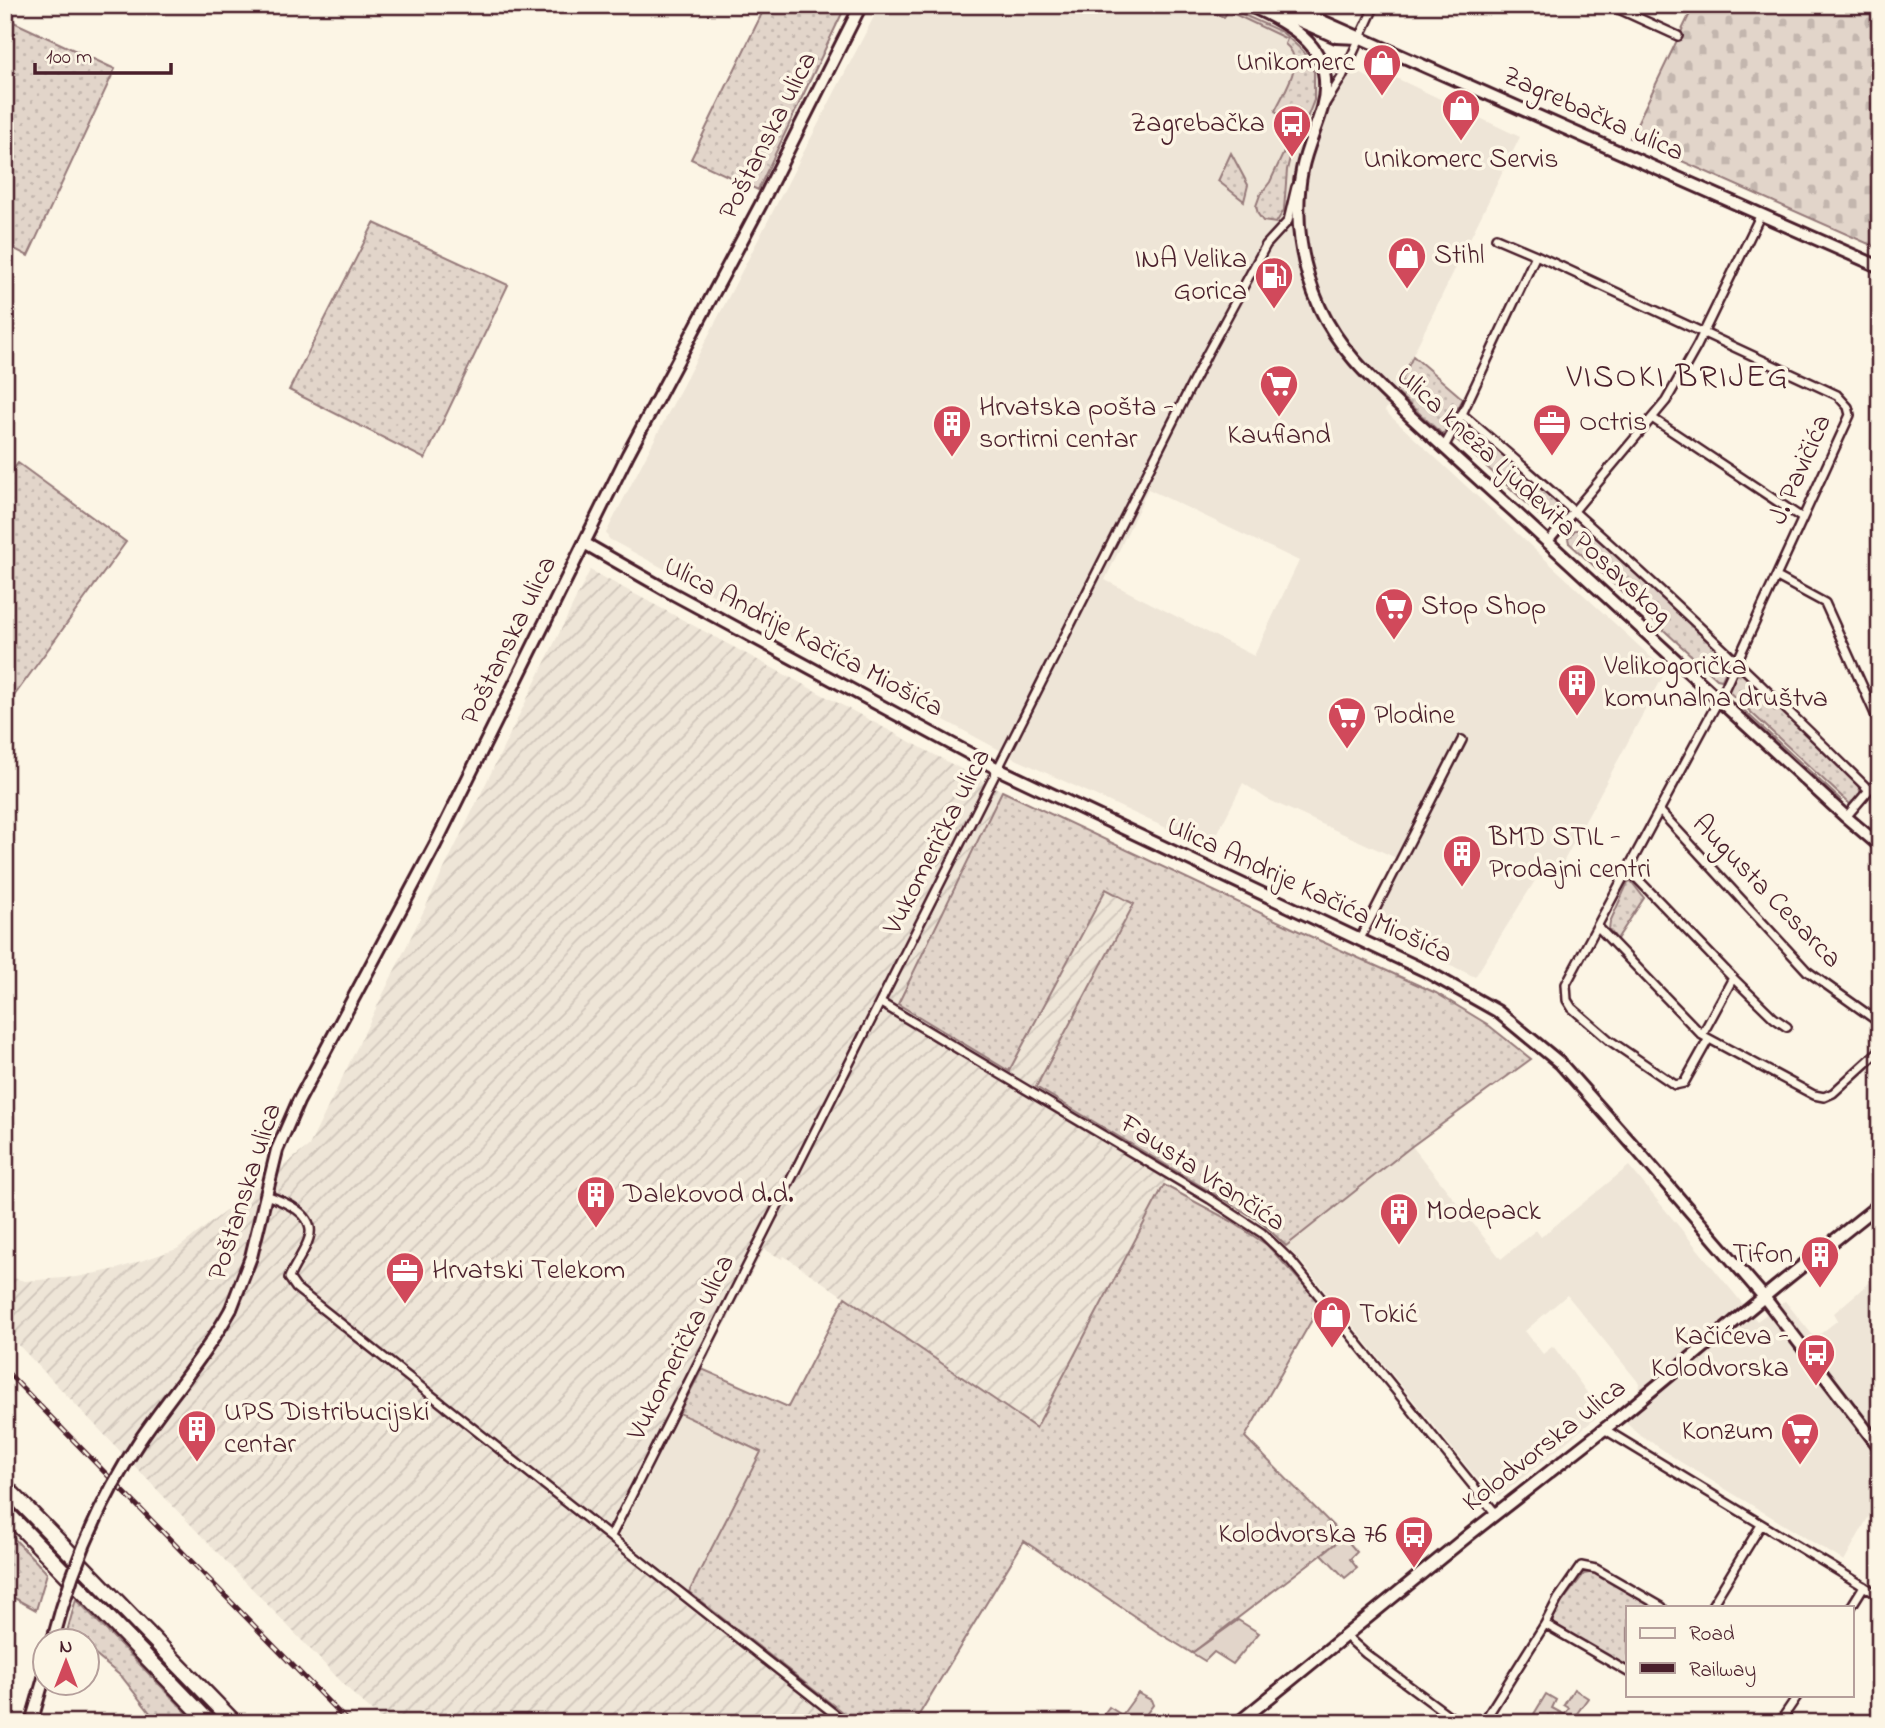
<svg xmlns="http://www.w3.org/2000/svg" width="1885" height="1728" font-family="'Indie Flower',sans-serif">
<style>
.built{fill:#eee5d7;fill-rule:evenodd}
.industrial{fill:url(#industrial-furrows)}
.grass{fill:url(#grass-dots);stroke:#967a7a;stroke-width:2}
.cemetery{fill:url(#cemetery-stones);stroke:#967a7a;stroke-width:2}
.garden{fill:#e2d5ca;stroke:#967a7a;stroke-width:2}
.lines{fill:none;stroke-linecap:round;stroke-linejoin:round}
.street-casing{stroke:#4a1f2b;stroke-width:12}
.secondary-casing{stroke:#4a1f2b;stroke-width:16}
.highway-casing{stroke:#4a1f2b;stroke-width:19}
.street{stroke:#fcf5e5;stroke-width:7}
.secondary{stroke:#fcf5e5;stroke-width:10}
.highway{stroke:#fcf5e5;stroke-width:14}
.rail-casing{stroke:#4a1f2b;stroke-width:5}
.rail{stroke:#fcf5e5;stroke-width:2.5;stroke-dasharray:8;stroke-linecap:butt}
.secondary-bridge-casing{stroke:#4a1f2b;stroke-width:16;stroke-linecap:butt}
.secondary-bridge{stroke:#fcf5e5;stroke-width:10}
.labels{text-anchor:middle;dominant-baseline:central;stroke-width:7;stroke-linejoin:round;paint-order:stroke}
.poi-label{font-size:28px;fill:#4a1f2b;stroke:#fcf5e5;text-anchor:start}
.street-label{font-size:28px;fill:#4a1f2b;stroke:#fcf5e5}
.quarter-label{font-size:32px;letter-spacing:2px;fill:#4a1f2b;stroke:#fcf5e5}
</style>
<defs>
<pattern id="industrial-furrows" width="10" height="10" patternUnits="userSpaceOnUse" patternTransform="scale(1.75)"><rect width="10" height="10" fill="#eee5d7"/><path d="M-1 1l2-2M0 10L10 0M9 11l2-2" fill="none" stroke="#cec4b9"/></pattern>
<pattern id="grass-dots" width="8" height="8" patternUnits="userSpaceOnUse" patternTransform="scale(1.75)"><rect width="8" height="8" fill="#e2d5ca"/><path d="M2 2h.1M6 6h.1" fill="none" stroke="#c3b6ae" stroke-width="1.8" stroke-linecap="round"/></pattern>
<pattern id="cemetery-stones" width="16" height="16" patternUnits="userSpaceOnUse" patternTransform="scale(1.75)"><rect width="16" height="16" fill="#e2d5ca"/><path d="M2 7V4a2 2 0 0 1 4 0v3zM10 15v-3a2 2 0 0 1 4 0v3z" fill="#c3b6ae"/></pattern>
</defs>
<rect width="100%" height="100%" fill="#fcf5e5"/>
<filter id="ink" filterUnits="userSpaceOnUse"><feTurbulence type="fractalNoise" baseFrequency=".0143" numOctaves="2"/><feDisplacementMap in="SourceGraphic" scale="14" xChannelSelector="R" yChannelSelector="G"/><feConvolveMatrix kernelMatrix="1 2 1 2 8 2 1 2 1" color-interpolation-filters="sRGB"/></filter>
<g filter="url(#ink)">
<path class="built" d="M880,5h339l63,27 106,56 6,-11 126,60 -135,274 281,260 -106,197 -14,-5 -71,114 -102,-50 32,-65 -138,-63 -24,-16 -33,65 -192,-88 -409,-221 -3,-6zM1148,489l151,72 -45,95 -149,-76z
M1412,1146l89,113 35,-29 5,7 88,-71 128,155 28,-20 30,37 23,-18 -4,-7 35,-30 11,15v198l-36,65 -165,-100 -44,-30 -22,-20 25,-20 1,-8 -72,-88 -42,36 18,23 10,-8 49,67 -102,83h-9l-188,-232 -17,-18z
M679,1413l82,38 -72,141 -71,-58z"/>
<path class="industrial" d="M590,570l412,221 -104,214 111,66 97,-182 28,15 -98,183 137,81 -137,260 -252,-172 -2,3 -18,-10 -146,285 -7,9 78,65 150,115h-454l-29,-26 -351,-366v-55l20,5 52,-4 40,-8 60,-20 132,-103z"/>
<path class="grass" d="M766,5h80l-88,185 -67,-31z
M1196,5h26l60,27 22,20 10,20v28l-7,18 -11,17 -3,10 -6,25 -3,40 -8,13 -13,-2 -5,-7 -2,-8 4,-11 10,-13 23,-49 -7,-4 -1,-11 -10,-7c9,-20 32,-50 10,-67l2,-5 -59,-28 -4,6z
M5,18l110,51 -87,187 -23,-12z
M1231,153l17,32 -4,16 -26,-20z
M374,223l134,62 -83,174 -136,-69z
M1413,356l50,43 -20,36 -47,-43z
M1466,425c20,6 71,59 89,76l4,6 -3,12 -11,1 -90,-82 3,-8z
M18,463l108,79 -120,165 -1,-226z
M1575,530h11l6,4 133,121 4,9 -7,16 -5,-1 -148,-136 -1,-5z
M1736,674h9l109,104 6,12v6l-9,9 -124,-115z
M1734,703h2l105,97 -3,3 -106,-98z
M1002,791l301,142 133,60 51,31 44,35 -119,87 -126,100 -25,-24 -225,-135 98,-183 -28,-15 -97,182 -111,-67z
M1631,881l13,17 -27,41 -8,-10 1,-7 18,-40z
M1164,1185l67,36 36,24 54,59 -76,133 99,100 -152,116 -36,-22 -132,-90 -110,182h-58l-167,-131 72,-140 -82,-39 23,-44 86,38 57,-110 191,131z
M5,1529l42,44 -11,37 -31,-17z
M1594,1572l58,35h-24v61l-74,-44 -1,-7 3,-7 28,-36z
M76,1599l121,124h-39l-36,-46 -34,-28v-9h-11l-10,-8z"/>
<path class="cemetery" d="M1694,5h186v244l-250,-111z"/>
<path class="garden" d="M1344,1537l13,15 -7,7 7,9 -12,10 -23,-24z
M1238,1620l21,13 -26,31 -19,-12 -9,9 -13,-8z
M1574,1689l14,9 -18,25h-9l-13,-8 -4,5 -10,-6 12,-20 10,6 -4,8 13,7 4,-7 -5,-3z
M1138,1693l13,7 2,5 -12,16 -6,-4 -4,6h-34l12,-16 13,8z"/>
<g class="lines">
<g class="street-casing">
<path id="street" d="M1610,5l68,31
M1323,107l19,-30 33,-72
M1496,238l40,17
M1462,414c141,119 275,246 407,376
M1652,418l150,100
M1444,447l18,-33 74,-159 301,140 11,12 2,8 -126,275 -158,294 1,16 5,8 37,32 66,45 9,-2 24,-43
M1548,542l118,-141 31,-55 64,-132
M1777,577l48,26 55,122
M1659,810l148,161 73,52
M1846,817l23,-27 11,-9
M1628,869l105,109 41,40 13,9
M1598,927l104,108 112,60 10,2 9,-4 47,-43
M1360,939l102,-199
M881,1003l329,196 52,34 29,28 205,253
M1702,1035l31,-57
M266,1195c17,6 51,19 43,43 -4,14 -15,27 -20,40l7,10c184,145 366,291 550,435
M1604,1429l276,167
M611,1536l596,-1182 59,-109 22,-24 8,-34
M1711,1607l50,-82
M1851,1607l13,-21
M1346,1636l20,18 93,69
M1628,1672l-83,-48 13,-25 23,-33 15,3 66,38
M1870,1722l1,1
M1483,1723l62,-99
M1779,1723l19,-28"/>
</g>
<g class="secondary-casing">
<path id="secondary" d="M1248,5c45,20 90,44 74,103 -6,21 -16,41 -20,62 -9,46 -1,96 18,138 20,44 56,75 90,108 35,32 69,64 104,95 111,102 221,204 332,306l34,29
M1286,5l594,262
M1281,13l55,24 22,1
M584,543l84,48 330,178 428,202 71,40 63,52 79,89 125,145 116,151
M231,1309l20,-52 26,-107 21,-48 137,-257 193,-391 133,-250 100,-199
M31,1723l15,-52
M1238,1723l232,-189 146,-114 160,-133 104,-83"/>
</g>
<g class="highway-casing">
<path id="highway" d="M5,1486l230,237
M5,1511l205,212"/>
</g>
<use href="#street" class="street"/>
<use href="#secondary" class="secondary"/>
<use href="#highway" class="highway"/>
<g class="rail-casing">
<path id="rail" d="M5,1370l344,353"/>
</g>
<use href="#rail" class="rail"/>
<g class="secondary-bridge-casing">
<path id="secondary-bridge" d="M53,1640c18,-71 46,-138 87,-200 30,-44 65,-84 91,-131"/>
</g>
<use href="#secondary-bridge" class="secondary-bridge"/>
</g>
</g>
<defs>
<g id="shop-pin" transform="scale(2.0125)"><path d="M0 17L-7.5 6A9.5 9.5 0 1 1 7.5 6Z" fill="#d1495b" stroke="#fcf5e5"/><path d="M-5-2.5h2.3a2.7 3.5 0 0 1 5.4 0H5L5.5 6h-11ZM-1.5-2.5h3a1.5 2.3 0 0 0-3 0Z" fill="#fff"/></g>
<g id="bus-pin" transform="scale(2.0125)"><path d="M0 17L-7.5 6A9.5 9.5 0 1 1 7.5 6Z" fill="#d1495b" stroke="#fcf5e5"/><path d="M-5-6H5V4H4V6H2V4H-2V6H-4V4H-5ZM-3.5-4V0h7V-4ZM-3.5 1.2v1.5H-2V1.2ZM2 1.2v1.5H3.5V1.2Z" fill="#fff"/></g>
<g id="fuel-pin" transform="scale(2.0125)"><path d="M0 17L-7.5 6A9.5 9.5 0 1 1 7.5 6Z" fill="#d1495b" stroke="#fcf5e5"/><path d="M-5.5-6h7V0h2V4h1.3V-2.5L3-4.5l.8-.8L6-3V5H2.5V1h-1V6h-7ZM-4.2-4.7v3.2H.2V-4.7Z" fill="#fff"/></g>
<g id="supermarket-pin" transform="scale(2.0125)"><path d="M0 17L-7.5 6A9.5 9.5 0 1 1 7.5 6Z" fill="#d1495b" stroke="#fcf5e5"/><path d="M-6-5.5h2.5l.6 2H6L4.5 2H-2.5L-4.4-4H-6ZM-1.5 3.2a1.3 1.3 0 1 0 .1 0ZM3 3.2a1.3 1.3 0 1 0 .1 0Z" fill="#fff"/></g>
<g id="office-pin" transform="scale(2.0125)"><path d="M0 17L-7.5 6A9.5 9.5 0 1 1 7.5 6Z" fill="#d1495b" stroke="#fcf5e5"/><path d="M-6-3h4V-5.5h4V-3h4V5H-6ZM-1-4.5V-3h2v-1.5ZM-6 0V1H6V0Z" fill="#fff"/></g>
<g id="building-pin" transform="scale(2.0125)"><path d="M0 17L-7.5 6A9.5 9.5 0 1 1 7.5 6Z" fill="#d1495b" stroke="#fcf5e5"/><path d="M-4-6H4V6H1V3H-1V6H-4ZM-2.5-4.3h1.7v1.8h-1.7ZM.8-4.3h1.7v1.8H.8ZM-2.5-1h1.7V.8h-1.7ZM.8-1h1.7V.8H.8Z" fill="#fff"/></g>
</defs>
<g fill-rule="evenodd">
<use href="#shop-pin" x="1382" y="63"/>
<use href="#shop-pin" x="1461" y="108"/>
<use href="#bus-pin" x="1292" y="124"/>
<use href="#shop-pin" x="1407" y="256"/>
<use href="#fuel-pin" x="1274" y="276"/>
<use href="#supermarket-pin" x="1279" y="384"/>
<use href="#office-pin" x="1552" y="423"/>
<use href="#building-pin" x="952" y="424"/>
<use href="#supermarket-pin" x="1394" y="607"/>
<use href="#building-pin" x="1577" y="683"/>
<use href="#supermarket-pin" x="1347" y="716"/>
<use href="#building-pin" x="1462" y="854"/>
<use href="#building-pin" x="596" y="1195"/>
<use href="#building-pin" x="1399" y="1212"/>
<use href="#building-pin" x="1820" y="1255"/>
<use href="#office-pin" x="405" y="1271"/>
<use href="#shop-pin" x="1332" y="1315"/>
<use href="#bus-pin" x="1816" y="1353"/>
<use href="#building-pin" x="197" y="1429"/>
<use href="#supermarket-pin" x="1800" y="1432"/>
<use href="#bus-pin" x="1414" y="1535"/>
</g>
<g class="labels">
<g class="poi-label">
<text x="1355" y="63" text-anchor="end">Unikomerc</text>
<text x="1265" y="124" text-anchor="end">Zagrebačka</text>
<text x="1461" y="160" text-anchor="middle">Unikomerc Servis</text>
<text x="1434" y="256">Stihl</text>
<text x="1247" y="260" text-anchor="end">INA Velika<tspan x="1247" dy="32">Gorica</tspan></text>
<text x="979" y="408">Hrvatska pošta -<tspan x="979" dy="32">sortirni centar</tspan></text>
<text x="1579" y="423">Octris</text>
<text x="1279" y="436" text-anchor="middle">Kaufland</text>
<text x="1421" y="607">Stop Shop</text>
<text x="1604" y="667">Velikogorička<tspan x="1604" dy="32">komunalna društva</tspan></text>
<text x="1374" y="716">Plodine</text>
<text x="1489" y="838">BMD STIL -<tspan x="1489" dy="32">Prodajni centri</tspan></text>
<text x="623" y="1195">Dalekovod d.d.</text>
<text x="1426" y="1212">Modepack</text>
<text x="1793" y="1255" text-anchor="end">Tifon</text>
<text x="432" y="1271">Hrvatski Telekom</text>
<text x="1359" y="1315">Tokić</text>
<text x="1789" y="1337" text-anchor="end">Kačićeva -<tspan x="1789" dy="32">Kolodvorska</tspan></text>
<text x="224" y="1413">UPS Distribucijski<tspan x="224" dy="32">centar</tspan></text>
<text x="1773" y="1432" text-anchor="end">Konzum</text>
<text x="1387" y="1535" text-anchor="end">Kolodvorska 76</text>
</g>
<g class="street-label">
<text transform="translate(1593 115) rotate(24)">Zagrebačka ulica</text>
<text transform="translate(769 136) rotate(-63)">Poštanska ulica</text>
<text transform="translate(1801 470) rotate(-66)">J. Pavičića</text>
<text transform="translate(1533 497) rotate(43)">Ulica kneza Ljudevita Posavskog</text>
<text transform="translate(803 638) rotate(28)">Ulica Andrije Kačića Miošića</text>
<text transform="translate(510 641) rotate(-64)">Poštanska ulica</text>
<text transform="translate(938 842) rotate(-63)">Vukomerička ulica</text>
<text transform="translate(1309 891) rotate(25)">Ulica Andrije Kačića Miošića</text>
<text transform="translate(1766 892) rotate(46)">Augusta Cesarca</text>
<text transform="translate(1202 1174) rotate(33)">Fausta Vrančića</text>
<text transform="translate(246 1192) rotate(-72)">Poštanska ulica</text>
<text transform="translate(682 1348) rotate(-63)">Vukomerička ulica</text>
<text transform="translate(1545 1446) rotate(-38)">Kolodvorska ulica</text>
</g>
<g class="quarter-label">
<text x="1678" y="378">VISOKI BRIJEG</text>
</g>
</g>
<rect width="1885" height="1728" fill="none" stroke="#fcf5e5" stroke-width="28"/>
<rect x="14" y="14" width="1857" height="1700" fill="none" stroke="#4a1f2b" stroke-width="2.5" filter="url(#ink)"/>
<rect x="1626" y="1606" width="228" height="91" fill="#fcf5e5" stroke="#b59f9b" stroke-width="2"/>
<rect x="1640" y="1628" width="35" height="10" fill="#fcf5e5" stroke="#b59f9b" stroke-width="2"/>
<text x="1689" y="1640" font-size="21" fill="#4a1f2b">Road</text>
<rect x="1640" y="1663" width="35" height="10" fill="#4a1f2b" stroke="#b59f9b" stroke-width="2"/>
<text x="1689" y="1676" font-size="21" fill="#4a1f2b">Railway</text>
<g transform="translate(66 1662)"><circle r="33" fill="#fcf5e5" stroke="#b59f9b" stroke-width="2"/>
<path d="M0-5L12 26L0 18L-12 26Z" fill="#d1495b"/>
<text y="-10" font-size="19" font-weight="bold" text-anchor="middle" fill="#4a1f2b">N</text>
</g>
<path d="M35 63v10h136v-10" fill="none" stroke="#4a1f2b" stroke-width="3.5"/>
<text x="46" y="63" font-size="21" fill="#4a1f2b" stroke="#fcf5e5" stroke-width="5" paint-order="stroke">100 m</text>
</svg>
